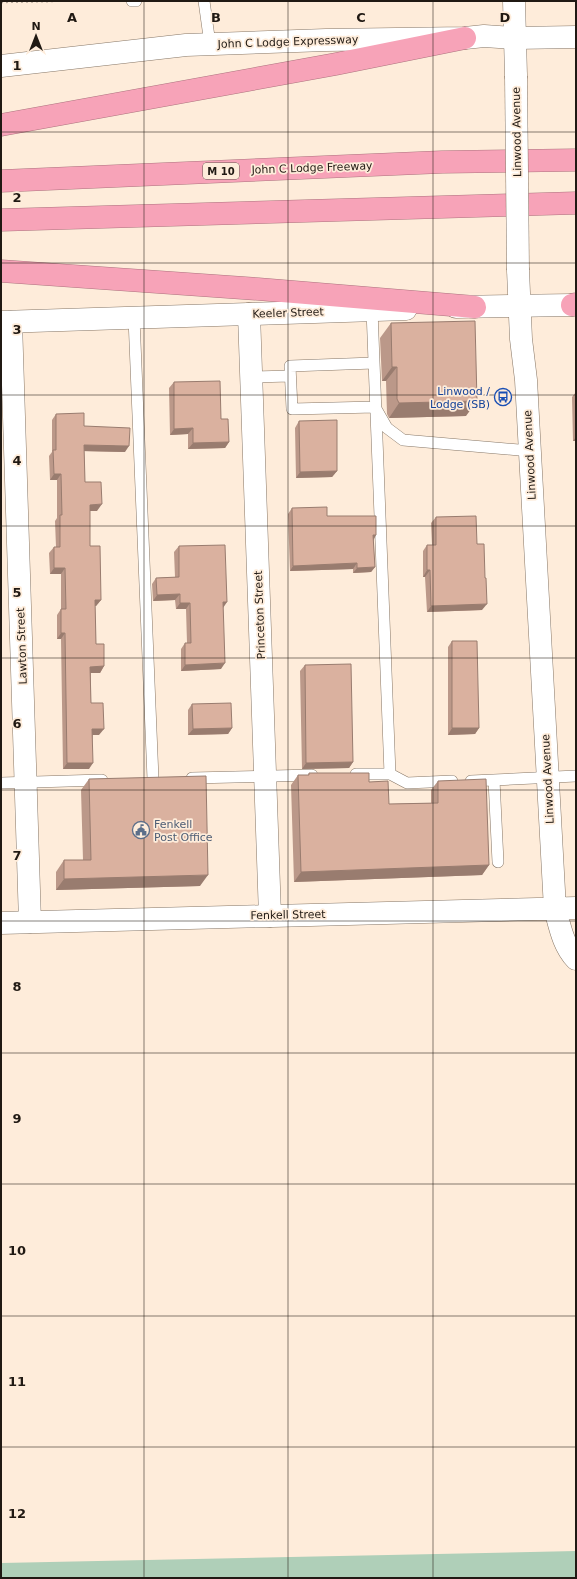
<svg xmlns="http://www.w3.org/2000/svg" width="577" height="1579" font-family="'DejaVu Sans',sans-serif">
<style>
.green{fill:#afcfb8}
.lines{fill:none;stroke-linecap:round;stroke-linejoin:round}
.service-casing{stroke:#877767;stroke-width:12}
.minor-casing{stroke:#877767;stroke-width:23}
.tertiary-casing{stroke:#877767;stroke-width:23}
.secondary-casing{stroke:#877767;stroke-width:23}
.motorway-casing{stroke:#ac737e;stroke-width:23}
.path{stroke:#b5a799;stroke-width:2.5;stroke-dasharray:2 3;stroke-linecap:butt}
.service{stroke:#fff;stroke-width:11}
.minor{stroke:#fff;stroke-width:22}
.tertiary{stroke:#fff;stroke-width:22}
.secondary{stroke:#fff;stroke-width:22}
.motorway{stroke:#f7a3b8;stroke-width:22}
.tertiary-bridge-casing{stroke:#877767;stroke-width:23;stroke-linecap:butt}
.tertiary-bridge{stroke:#fff;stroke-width:22}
.wall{fill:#bb9889}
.shaded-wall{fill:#997c6f}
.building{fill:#dab19f;stroke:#997c6f}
.grid{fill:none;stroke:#201913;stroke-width:1;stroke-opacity:0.55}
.labels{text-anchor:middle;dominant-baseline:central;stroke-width:3.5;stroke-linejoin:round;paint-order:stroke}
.shield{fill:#feecda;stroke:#63584f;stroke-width:1}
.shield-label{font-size:10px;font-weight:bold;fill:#201913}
.street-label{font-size:11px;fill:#201913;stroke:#feecda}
.transit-label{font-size:11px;fill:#164399;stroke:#feecda;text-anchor:end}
.service-label{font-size:11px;fill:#4e5e75;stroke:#feecda;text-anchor:start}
.grid-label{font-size:13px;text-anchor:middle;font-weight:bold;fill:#201913;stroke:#feecda;stroke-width:3.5;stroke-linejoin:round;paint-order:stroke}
</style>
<rect width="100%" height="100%" fill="#feecda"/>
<path class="green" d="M576,1551v27h-575v-15z"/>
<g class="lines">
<g class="service-casing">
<path id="service" d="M132,1h4
M204,1l6,43
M372,310l18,464
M134,318l19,461
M374,363l-84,3 2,43 83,-2 12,21 16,12 127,11
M251,377l39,-1
M356,774h34l17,9 45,-2
M192,778l120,-3
M494,780l4,82
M471,781l105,-5
M1,783l101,-3"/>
</g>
<g class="minor-casing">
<path id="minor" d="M249,314l21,602
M11,322l19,600"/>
</g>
<g class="tertiary-casing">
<path id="tertiary" d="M514,1l2,75
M518,270l3,69 5,41 29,529c5,18 8,36 21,50
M1,923l575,-15"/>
</g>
<g class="secondary-casing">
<path id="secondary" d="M1,66l185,-21 140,-5 139,-2 19,-2 31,2 61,-1
M456,307l116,-2
M1,322l405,-13"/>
</g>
<g class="motorway-casing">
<path id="motorway" d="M1,125l335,-61 129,-26
M1,181l441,-19 134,-2
M1,220l575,-17
M1,271l257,18 217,18
M572,305l4,-1"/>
</g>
<path class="path" d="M1,2l54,-1"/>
<use href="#service" class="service"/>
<use href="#minor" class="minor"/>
<use href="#tertiary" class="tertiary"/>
<use href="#secondary" class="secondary"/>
<use href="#motorway" class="motorway"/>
<g class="tertiary-bridge-casing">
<path id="tertiary-bridge" d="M516,76l2,194"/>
</g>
<use href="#tertiary-bridge" class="tertiary-bridge"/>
</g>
<path class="wall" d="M391,323l75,93 -77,2 -2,-4 -1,-33h-4l-2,-43z
M174,382l47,37 8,23 -4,6 -37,1v-15l-18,1 -1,-47z
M576,392v49h-3l-1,-44z
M56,414l28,12 41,26 -41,-1 1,31 12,29h-7v35l11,54 -5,6h-1l1,38 8,22 -4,7h-9v30l8,32h-6l-4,34h-26l-2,-130h-4v-24l4,-6v-35h-11l-1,-21 5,-6h2l-1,-26 2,-3v-38h-7l-1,-24 3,-4v-32z
M299,421l38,50 -5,6 -36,1 -1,-50z
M292,508l35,8 46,24 2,27 -4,5 -18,1v-4l-63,2 -2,-57z
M436,517l41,27 5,66 -55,2 -2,-35h-2v-26l4,-6h5l-1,-22z
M179,546l44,62 -2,61 -40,2v-22l4,-6h2l-1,-34h-10l-1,-9 -22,1 -1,-17 4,-6 19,-1 -1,-25z
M452,641l27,87 -4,6 -27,1v-88z
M305,665l48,97 -4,6 -47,1 -2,-98z
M192,704l40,24 -4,6 -40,1v-25z
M309,773l60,9 20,22 42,-1v-13l7,-9 51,84 -7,10 -188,7 -3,-97 7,-10h10z
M89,779l111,107 -144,4v-18l8,-12h19l-2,-70z"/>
<path class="shaded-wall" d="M392,367h5l-11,14h-4z
M477,401l-11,15 -77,2 10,-15z
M193,428l-5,6 -18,1 4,-6z
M576,437v4h-3z
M229,442l-4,6 -37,1 5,-6z
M84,445l45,1 -4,6 -45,-1z
M337,471l-5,6 -36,1 4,-6z
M54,474h7l-4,6h-7z
M102,504l-5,7h-11l4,-6z
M373,535h3l-3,6z
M357,563l-4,6 -63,2 3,-5z
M375,567l-4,5 -18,1 4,-5z
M54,568h11l-4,6h-11z
M427,570h3l-5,7h-2z
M180,594l-5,6 -22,1 4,-6z
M95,600h6l-5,6h-6z
M223,602h4l-4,6z
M180,603h10l-4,6h-10z
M487,604l-5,6 -55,2 4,-6z
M61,633h4l-4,6h-4z
M225,663l-4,6 -40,2 4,-6z
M104,666l-4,7h-14l4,-6z
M232,728l-4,6 -40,1 5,-6z
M452,728h27l-4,6 -27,1z
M92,729h12l-5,6h-11z
M353,762l-4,6 -47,1 4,-6z
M67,763h26l-4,6h-26z
M489,865l-7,10 -188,7 7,-10z
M208,875l-8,11 -144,4 8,-11z"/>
<path class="building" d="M475,321l2,80 -78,2 -2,-4v-32h-5l-1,-44z
M220,381l1,38h7l1,23 -36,1v-15l-19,1v-47z
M84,413v13l46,2 -1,18 -45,-1 1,37h16l1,22 -12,1v41h10l1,54h-6l1,44h8v22l-14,1 1,36h12l1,26h-12l1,34h-26l-2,-130h-4v-24h5l-1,-41h-11v-21h6v-32h2l-1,-41h-7l-1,-24h3v-36z
M337,420v51l-37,1 -1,-51z
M327,507v9h49v19h-3l2,32 -18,1v-5l-64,3 -1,-58z
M476,516l1,28h7l1,34h1l1,26 -56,2 -1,-36h-3v-25h9v-28z
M225,545l2,57h-4l2,61 -40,2v-22h6l-1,-40h-10v-9l-23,1 -1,-17 23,-1v-31z
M452,641h25l2,87h-27z
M351,664l2,98 -47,1 -1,-98z
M231,703l1,25 -39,1 -1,-25z
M309,773h60v9l19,-1 1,23 49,-1v-22l48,-2 3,86 -188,7 -3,-97h11z
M206,776l2,99 -144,4v-19h27l-2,-81z"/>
<path class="grid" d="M144,1v1577M288,1v1577M433,1v1577M1,132h575M1,263h575M1,395h575M1,526h575M1,658h575M1,790h575M1,921h575M1,1053h575M1,1184h575M1,1316h575M1,1447h575"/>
<defs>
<g id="bus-ring" transform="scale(0.9)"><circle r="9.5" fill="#feecda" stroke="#1a4fb4" stroke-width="1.5"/><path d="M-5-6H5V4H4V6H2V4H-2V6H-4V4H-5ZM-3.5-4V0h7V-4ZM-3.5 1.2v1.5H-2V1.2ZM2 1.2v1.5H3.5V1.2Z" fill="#1a4fb4"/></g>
<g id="civic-ring" transform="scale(0.9)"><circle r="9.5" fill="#feecda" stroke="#5c6f8a" stroke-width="1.5"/><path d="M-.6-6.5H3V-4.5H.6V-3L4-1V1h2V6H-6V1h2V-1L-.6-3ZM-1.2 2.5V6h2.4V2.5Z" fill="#5c6f8a"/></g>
</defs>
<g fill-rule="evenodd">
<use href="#bus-ring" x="503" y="397"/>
<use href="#civic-ring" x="141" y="830"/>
</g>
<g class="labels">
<rect class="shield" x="203" y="163" width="36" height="16" rx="3"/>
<g class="shield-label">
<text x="221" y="171">M 10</text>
</g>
<g class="street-label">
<text transform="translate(288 42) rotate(-2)">John C Lodge Expressway</text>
<text transform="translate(517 132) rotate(-91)">Linwood Avenue</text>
<text transform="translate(312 168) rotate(-2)">John C Lodge Freeway</text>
<text transform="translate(288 313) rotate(-2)">Keeler Street</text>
<text transform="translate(530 455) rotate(-93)">Linwood Avenue</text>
<text transform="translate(260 615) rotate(-92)">Princeton Street</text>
<text transform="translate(22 646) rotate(-92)">Lawton Street</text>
<text transform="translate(548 779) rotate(-93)">Linwood Avenue</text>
<text transform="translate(288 915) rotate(-1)">Fenkell Street</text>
</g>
<g class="transit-label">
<text x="490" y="391">Linwood /<tspan x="490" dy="13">Lodge (SB)</tspan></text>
</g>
<g class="service-label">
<text x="154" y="824">Fenkell<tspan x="154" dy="13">Post Office</tspan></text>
</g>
</g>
<g class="grid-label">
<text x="72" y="22">A</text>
<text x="216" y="22">B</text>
<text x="361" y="22">C</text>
<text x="505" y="22">D</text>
<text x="17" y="70">1</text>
<text x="17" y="202">2</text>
<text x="17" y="334">3</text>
<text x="17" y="465">4</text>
<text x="17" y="597">5</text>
<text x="17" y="728">6</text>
<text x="17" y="860">7</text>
<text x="17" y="991">8</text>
<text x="17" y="1123">9</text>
<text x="17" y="1255">10</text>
<text x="17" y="1386">11</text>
<text x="17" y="1518">12</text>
</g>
<rect width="577" height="1579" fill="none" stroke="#201913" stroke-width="4"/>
<g transform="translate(36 36)" stroke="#feecda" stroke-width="3" paint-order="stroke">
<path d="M0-3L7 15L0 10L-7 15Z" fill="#201913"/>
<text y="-6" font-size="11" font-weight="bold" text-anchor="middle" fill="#201913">N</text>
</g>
</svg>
